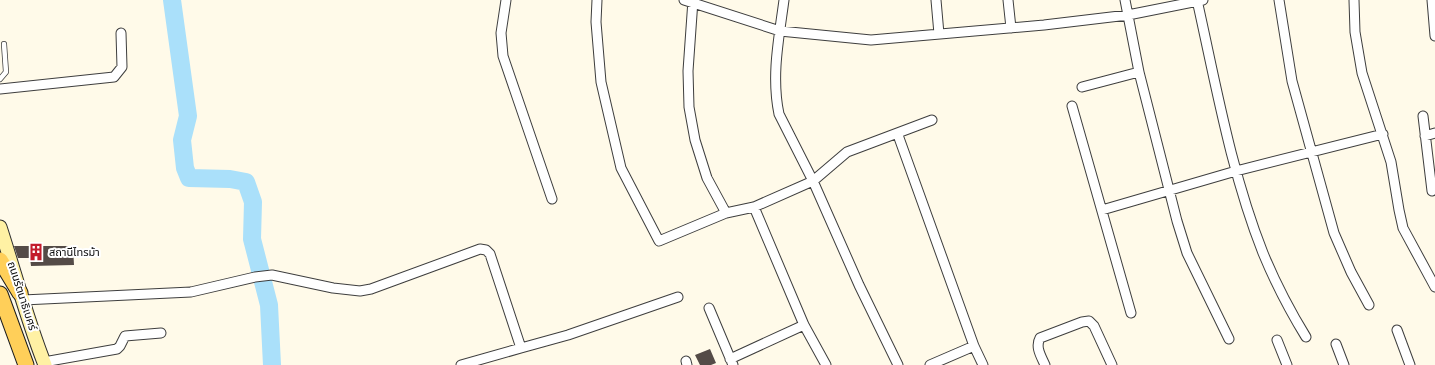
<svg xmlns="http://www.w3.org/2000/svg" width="1435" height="365" font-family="Bitter,'Noto Sans Thai',serif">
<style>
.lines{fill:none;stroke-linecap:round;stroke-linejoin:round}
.river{stroke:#aae0fa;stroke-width:18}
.building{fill:#544b47}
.lane-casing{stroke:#3e3e3e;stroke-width:6}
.street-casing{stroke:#3e3e3e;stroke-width:11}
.secondary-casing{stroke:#2d2d2d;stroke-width:15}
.primary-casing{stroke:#1c1c1c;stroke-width:17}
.lane{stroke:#fff;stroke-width:4.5}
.street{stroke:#fff;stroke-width:9}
.secondary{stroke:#fff1a4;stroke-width:13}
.primary{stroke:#ffcf59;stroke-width:15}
.labels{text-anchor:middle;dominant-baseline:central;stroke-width:4;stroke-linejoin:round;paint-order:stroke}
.poi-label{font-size:11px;fill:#0b0b0b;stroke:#fff;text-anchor:start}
.street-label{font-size:11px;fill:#0b0b0b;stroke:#fff}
</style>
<rect width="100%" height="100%" fill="#fffae9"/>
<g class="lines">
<path class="river" d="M172,0l16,116 -6,24 3,28 4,10 41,1 16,3 7,20 -1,37 17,66 3,60"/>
</g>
<path class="building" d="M14,246h59l1,19 -43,1 -1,-8h-12z
M710,349l6,14 -5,2h-11l-5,-10z"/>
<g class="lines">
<g class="lane-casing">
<path id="lane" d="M0,79l6,-7 -2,-28"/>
</g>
<g class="street-casing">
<path id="street" d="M506,0l-5,33 2,23 49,143
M597,0l-1,22 5,60 20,86 38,73 67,-28 28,-6 59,-26 34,-29 85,-32
M684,0l96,31 91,9 173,-15 84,-10 75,-15
M693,0l-5,71 1,36 6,33 12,38 19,35
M784,0c-5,38 -13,76 -5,114l34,67 46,104 39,80
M936,0l3,34
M1008,0l3,28
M1125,0l14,72 38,149 10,32 42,86
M1197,0c19,85 34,172 66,253 12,29 27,58 43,84
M1279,0l13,81 42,152 17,39 18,33
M1354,0l1,32 7,41 29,89 8,48 4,18 32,59
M1432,0l3,36
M1082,87l57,-15
M0,89l114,-12 8,-10 -1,-34
M1072,106l59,207
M1423,116l9,75
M898,135l76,211 9,19
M1425,136l10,-3
M754,207l50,118 22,40
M1102,210l134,-39 147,-37
M23,300l168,-8 64,-15 17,-2 61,13 27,3 11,-2 109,-40 6,1 4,4 31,94 -60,17
M709,308l24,57
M1397,330l13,35
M1277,340l10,25
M1336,344l8,21
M521,348l47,-13 110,-38
M730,359l74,-34
M686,361l1,4
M44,362l73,-13 3,-3 5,-10 36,-3
M930,365l44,-19
M1045,365c-4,-9 -10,-18 -5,-27l42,-16 7,-1 5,5 18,39"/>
</g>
<g class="secondary-casing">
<path id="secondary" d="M0,227c15,46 27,93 45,138"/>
</g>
<g class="primary-casing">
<path id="primary" d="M0,260l20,33
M0,294l26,71"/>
</g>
<use href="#lane" class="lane"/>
<use href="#street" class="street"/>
<use href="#secondary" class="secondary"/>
<use href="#primary" class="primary"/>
</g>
<defs>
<g id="building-bare" transform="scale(1.38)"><path d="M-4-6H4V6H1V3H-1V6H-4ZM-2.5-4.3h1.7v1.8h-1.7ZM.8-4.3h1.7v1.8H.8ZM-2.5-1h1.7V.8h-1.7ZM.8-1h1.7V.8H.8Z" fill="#c31c2c" stroke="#fff" stroke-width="2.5" paint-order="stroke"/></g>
</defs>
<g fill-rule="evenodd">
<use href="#building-bare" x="36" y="252"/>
</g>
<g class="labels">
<g class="poi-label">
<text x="49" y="252">สถานีไทรม้า</text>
</g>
<g class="street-label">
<text transform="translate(22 296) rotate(72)">ถนนรัตนาธิเบศร์</text>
</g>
</g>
</svg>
